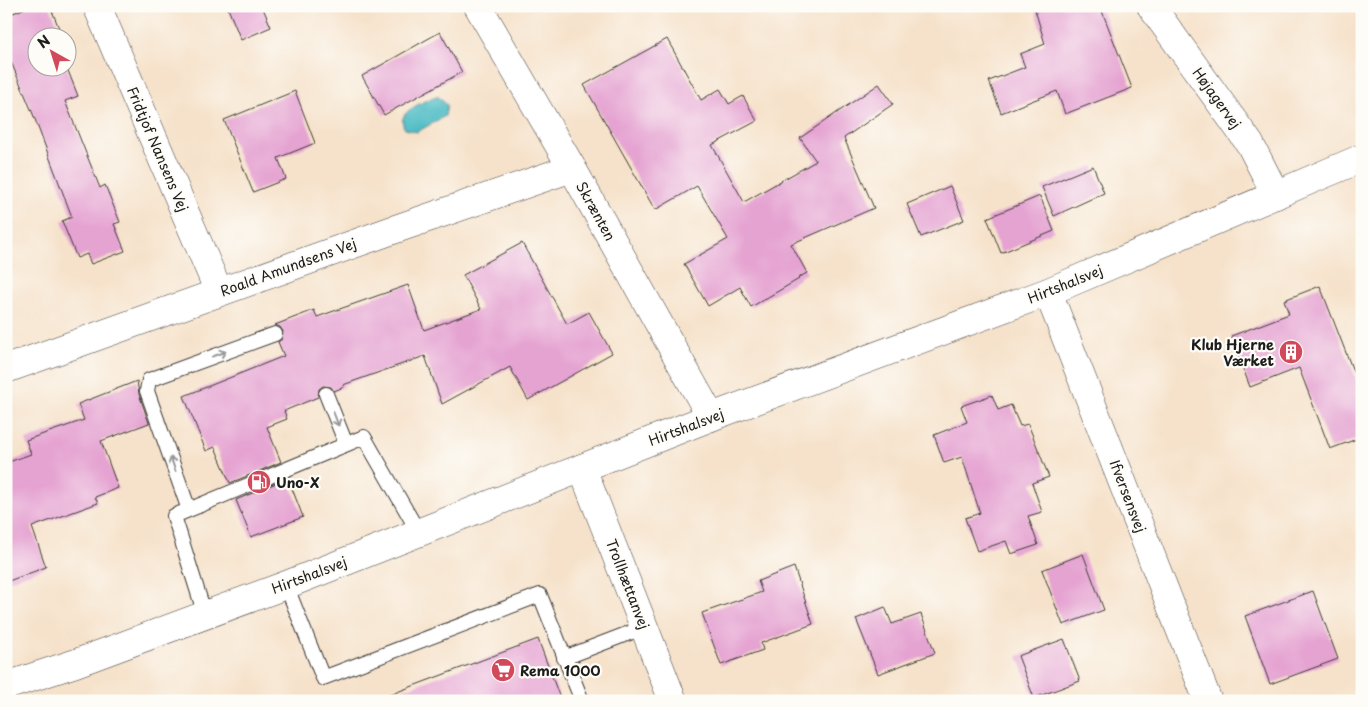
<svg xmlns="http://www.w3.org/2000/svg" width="1368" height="707" font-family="'Playpen Sans',sans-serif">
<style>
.water{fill:#4dbcc5;stroke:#346c70}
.building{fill:#e5a3d2}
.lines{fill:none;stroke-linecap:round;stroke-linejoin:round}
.service-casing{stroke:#3d3a36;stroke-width:16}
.minor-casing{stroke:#3d3a36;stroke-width:29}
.tertiary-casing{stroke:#3d3a36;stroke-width:29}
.path{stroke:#3d3a36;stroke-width:3;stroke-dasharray:1 4;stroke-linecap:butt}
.service{stroke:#fff;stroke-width:14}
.minor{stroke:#fff;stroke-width:28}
.tertiary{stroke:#fff;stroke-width:28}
.oneway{stroke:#999}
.labels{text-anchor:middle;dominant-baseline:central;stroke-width:4.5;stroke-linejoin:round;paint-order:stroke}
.street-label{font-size:14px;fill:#1c1c1c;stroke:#fdfcf7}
.poi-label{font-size:14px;font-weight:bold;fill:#1c1c1c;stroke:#fdfcf7;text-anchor:start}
</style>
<rect width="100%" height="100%" fill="#fdfcf7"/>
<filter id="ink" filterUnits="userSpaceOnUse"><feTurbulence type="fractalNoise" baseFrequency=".02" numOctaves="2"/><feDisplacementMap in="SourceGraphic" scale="10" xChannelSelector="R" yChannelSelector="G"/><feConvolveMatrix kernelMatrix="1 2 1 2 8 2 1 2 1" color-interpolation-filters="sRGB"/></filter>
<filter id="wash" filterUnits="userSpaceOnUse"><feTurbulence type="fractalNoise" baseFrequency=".0096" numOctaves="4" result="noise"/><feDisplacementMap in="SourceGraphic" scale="20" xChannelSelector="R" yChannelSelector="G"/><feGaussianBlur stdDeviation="1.12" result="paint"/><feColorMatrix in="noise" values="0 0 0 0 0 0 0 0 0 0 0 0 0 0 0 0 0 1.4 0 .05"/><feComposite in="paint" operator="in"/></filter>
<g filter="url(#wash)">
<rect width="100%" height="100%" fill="#f6e2cb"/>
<path class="water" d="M433,97h6l8,8 -2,11 -28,16 -12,-3c-11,-17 16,-25 28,-32z"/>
<g id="blocks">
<path class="building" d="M30,6h20l13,32h-25v30h29l11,28 -13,5 35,87 5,-3 15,37 -6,2 11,27 -34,13 -4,-10 -10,4 -15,-37 10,-4 -39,-103 -27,-64v-34z
M227,6h35l9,21 -30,13z
M1034,6h66l32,82 -67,26 -8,-23 -56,22 -12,-32 36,-14 -5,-13 25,-10z
M440,32l22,40 -78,43 -22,-39z
M667,39l34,61 19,-11 9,15 14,-8 14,25 -45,24 32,57 72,-41 -16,-23 79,-54 14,20 -49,34 30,70 -83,36 16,29 -9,5 1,1 -48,28 -11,-20 -32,19 -24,-42 44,-25 -31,-53 -42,24 -71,-125z
M295,91l20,52 -37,15 8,21 -33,13 -29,-72z
M1093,166l11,27 -50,23 -12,-29z
M950,186l14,34 -43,17 -14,-33z
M1040,196l14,35 -53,22 -14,-35z
M522,243l45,81 22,-12 23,41 -84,47 -18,-33 -68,37 -17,-48 -82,29 1,2 -10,4 -3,-4 -8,-1 -4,3 -1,8 -34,14 3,8 -20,8 14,35 -51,21 -15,-36 -9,4 -22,-55 100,-40 -6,-14 4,-3 1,-8 -3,-4 -5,-2 39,-15 3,7 91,-32 16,45 57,-21 -18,-34z
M1320,286l42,108v43l-32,12 -31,-81 -49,19 -19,-51 58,-22 -5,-14z
M137,381l2,13 10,29 -48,18 17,47 -23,9 3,6 -66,24 14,40 -40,15v-119l25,-9 -5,-14 58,-20 -6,-16z
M992,395l6,15 13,-5 9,21 8,-2 21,53 -17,6 10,29 -14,4 10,29 -27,9 -5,-13 -29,10 -12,-33 15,-5 -18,-56 -18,6 -10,-28 33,-13 -6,-16z
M288,478l15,39 -52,20 -15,-37z
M1083,554l21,56 -41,15 -21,-55z
M794,567l19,57 -52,19 2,7 -42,15 -19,-52 60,-21 -4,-11z
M1313,591l25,68 -68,25 -25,-68z
M885,607l7,17 29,-10 14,39 -57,21 -22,-55z
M538,639l23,62h-180v-3z
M1064,639l16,42 -46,17 -16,-42z"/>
</g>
</g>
<g filter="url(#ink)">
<use href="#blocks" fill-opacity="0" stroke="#3d3a36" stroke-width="1"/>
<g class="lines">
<g class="service-casing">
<path id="service" d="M326,394l20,50
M189,510l-42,-119 2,-11 126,-46
M286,585l37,93 217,-83 42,106
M205,615l-31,-99 190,-79 55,96
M564,658l81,-31"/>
</g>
<g class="minor-casing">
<path id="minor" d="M97,6l122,286
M478,6l94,162 139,249
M1151,6l99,138 26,51
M1048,292l160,409
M6,369l384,-138 182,-63
M582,468l91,233"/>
</g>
<g class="tertiary-casing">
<path id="tertiary" d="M6,686l70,-23 210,-78 425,-168 337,-125 314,-134"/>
</g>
<path class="path" d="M1362,664l-3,6 3,8"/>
<use href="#service" class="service"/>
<use href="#minor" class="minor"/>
<use href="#tertiary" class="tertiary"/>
</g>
<defs><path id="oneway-shaft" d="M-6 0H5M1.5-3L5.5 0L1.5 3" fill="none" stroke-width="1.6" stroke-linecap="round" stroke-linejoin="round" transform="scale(1.25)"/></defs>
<g class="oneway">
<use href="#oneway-shaft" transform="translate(219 354) rotate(-20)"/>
<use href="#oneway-shaft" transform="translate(336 419) rotate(69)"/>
<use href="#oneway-shaft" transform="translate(173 464) rotate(-109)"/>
</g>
</g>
<defs>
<g id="building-disc" transform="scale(1.25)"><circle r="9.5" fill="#d1495b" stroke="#fdfcf7"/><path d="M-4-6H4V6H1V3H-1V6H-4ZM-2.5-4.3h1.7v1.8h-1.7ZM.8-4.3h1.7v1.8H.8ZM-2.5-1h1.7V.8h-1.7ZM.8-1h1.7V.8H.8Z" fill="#fff"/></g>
<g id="fuel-disc" transform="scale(1.25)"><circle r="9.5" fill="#d1495b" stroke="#fdfcf7"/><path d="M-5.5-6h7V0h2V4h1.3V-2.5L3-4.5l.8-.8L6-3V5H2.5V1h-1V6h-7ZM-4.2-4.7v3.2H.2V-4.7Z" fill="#fff"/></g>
<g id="supermarket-disc" transform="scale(1.25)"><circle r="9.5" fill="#d1495b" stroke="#fdfcf7"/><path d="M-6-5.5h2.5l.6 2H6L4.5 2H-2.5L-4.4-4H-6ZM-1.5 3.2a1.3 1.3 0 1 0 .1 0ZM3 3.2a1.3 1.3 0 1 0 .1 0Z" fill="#fff"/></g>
</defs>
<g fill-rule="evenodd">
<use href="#building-disc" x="1291" y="352"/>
<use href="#fuel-disc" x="259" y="482"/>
<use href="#supermarket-disc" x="503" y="670"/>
</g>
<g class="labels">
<g class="street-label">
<text transform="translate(1217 98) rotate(54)">Højagervej</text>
<text transform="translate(158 149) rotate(67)">Fridtjof Nansens Vej</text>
<text transform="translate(596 211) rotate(61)">Skrænten</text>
<text transform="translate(288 267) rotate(-20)">Roald Amundsens Vej</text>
<text transform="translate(1065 284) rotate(-22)">Hirtshalsvej</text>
<text transform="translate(686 427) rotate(-21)">Hirtshalsvej</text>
<text transform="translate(1128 496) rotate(69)">Ifversensvej</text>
<text transform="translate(309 575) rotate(-21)">Hirtshalsvej</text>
<text transform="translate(628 584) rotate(69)">Trollhættanvej</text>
</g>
<g class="poi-label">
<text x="1274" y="344" text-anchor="end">Klub Hjerne<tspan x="1274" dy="16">Værket</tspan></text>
<text x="276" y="482">Uno-X</text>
<text x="520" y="670">Rema 1000</text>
</g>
</g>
<rect width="1368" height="707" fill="none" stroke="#fdfcf7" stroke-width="25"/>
<g transform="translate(52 52) rotate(321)"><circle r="24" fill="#fdfcf7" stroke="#a3a29f"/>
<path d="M0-4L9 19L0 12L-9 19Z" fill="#d1495b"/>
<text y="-8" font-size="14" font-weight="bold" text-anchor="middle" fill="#1c1c1c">N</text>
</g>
</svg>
